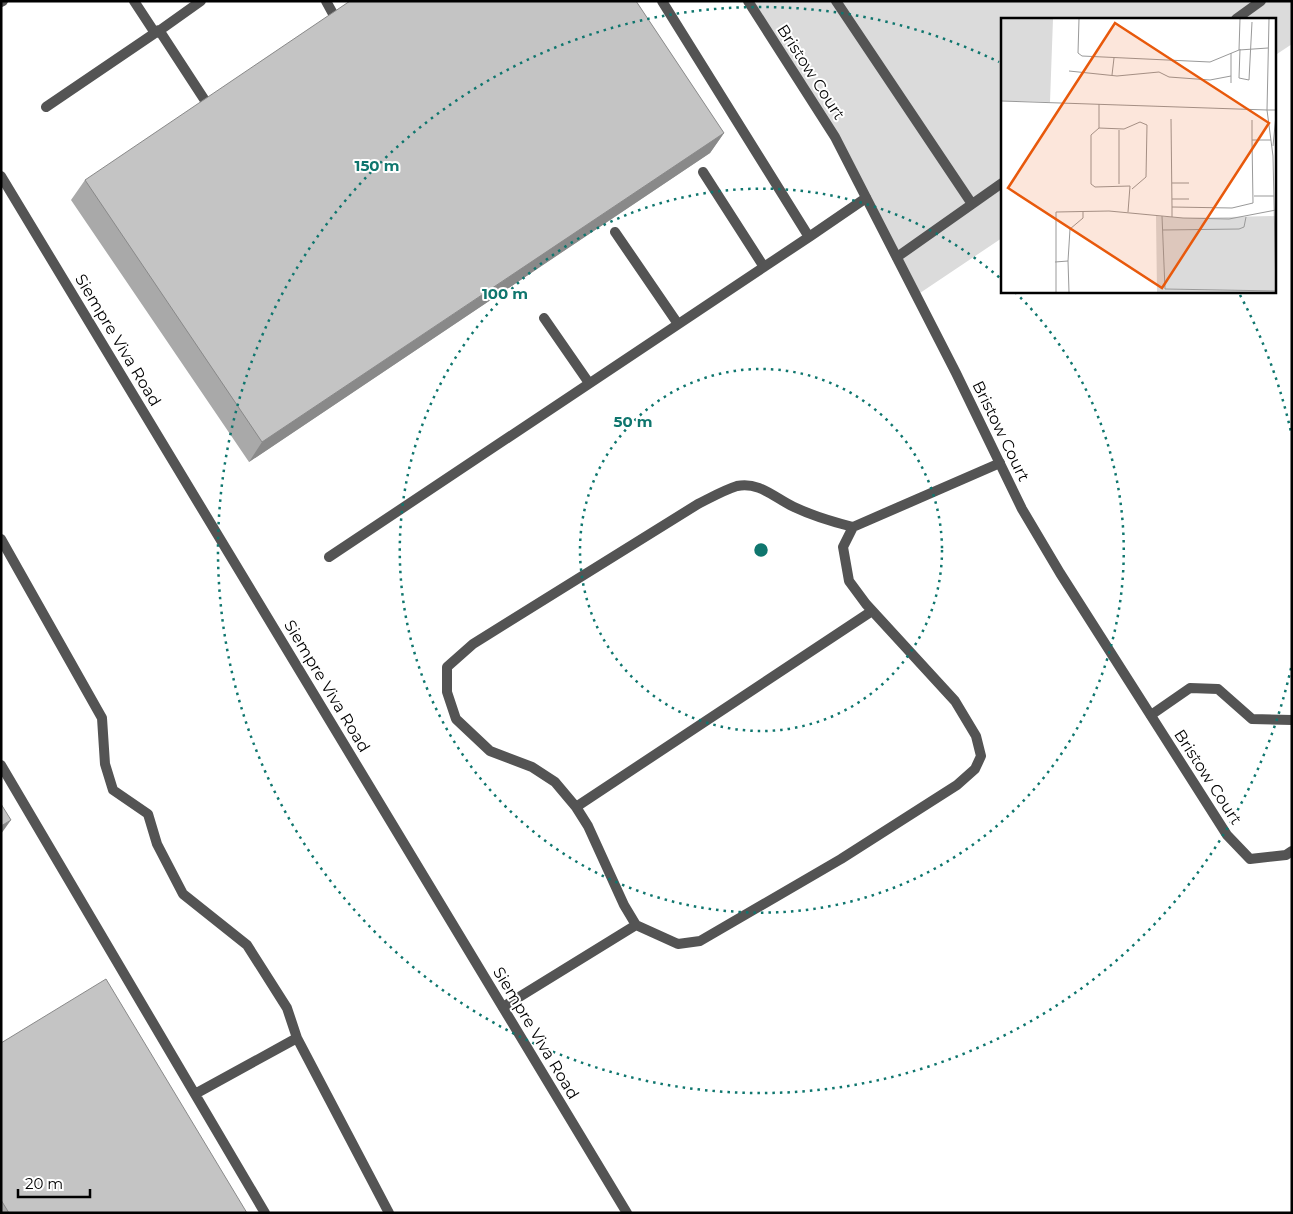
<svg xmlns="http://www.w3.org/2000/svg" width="1293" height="1214" font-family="Montserrat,sans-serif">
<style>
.green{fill:#dbdbdb}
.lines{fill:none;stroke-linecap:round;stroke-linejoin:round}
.service{stroke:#545454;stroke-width:10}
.tertiary{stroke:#545454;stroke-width:10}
.wall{fill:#a9a9a9}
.shaded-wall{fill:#898989}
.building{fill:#c4c4c4;stroke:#898989}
.ring{fill:none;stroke:#0f766e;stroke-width:2.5;stroke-dasharray:2.5 5}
.labels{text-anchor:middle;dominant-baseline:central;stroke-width:4;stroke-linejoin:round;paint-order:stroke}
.street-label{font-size:16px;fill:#000;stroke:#fff}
.inset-road{fill:none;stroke:#999;stroke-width:1}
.view{fill:#e8590c;fill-opacity:0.15;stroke:#e8590c;stroke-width:2.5}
.inset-edge{fill:none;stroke:#000;stroke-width:2.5}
.centre{fill:#0f766e;stroke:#fff;stroke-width:2.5}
.ring-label{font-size:15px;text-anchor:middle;font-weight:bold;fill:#0f766e;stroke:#fff;stroke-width:4;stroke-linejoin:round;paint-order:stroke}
</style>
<rect width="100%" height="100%" fill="#fff"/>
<path class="green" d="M744,1h548v43l-18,12v-37h-272v219l-85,57 -82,-158z"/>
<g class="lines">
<path class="service" d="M326,1l6,11
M662,1l147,236 57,-39
M836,1l136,203
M1236,19l25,-18
M159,30l45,69
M156,33l45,-32
M46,107l109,-74 -21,-32
M703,172l61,95
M615,232l63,92
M897,257l105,-74
M544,318l45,65
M1,539l101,179 3,46 8,26 35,24 9,30 26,50 64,51 40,63 10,30 92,175
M329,557l480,-320
M1151,715l39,-27 28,1 34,30 40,1
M1,765l264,448
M576,807l296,-196
M636,925l-12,-20 -36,-79 -12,-19 -21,-25 -23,-15 -42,-16 -34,-32 -9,-27v-25l26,-23 225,-140c12,-6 26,-14 39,-18 22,-5 39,13 57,21 19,9 39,15 59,20
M503,1007l133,-82 42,19 22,-3 141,-82 116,-74 18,-16 6,-13 -5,-20 -21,-35 -89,-97 -17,-23 -6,-34 10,-20 147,-64
M195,1094l102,-56"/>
<path class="tertiary" d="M748,1l87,136 121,236 66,136 38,64 167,262 23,24 36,-4 6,-4
M1,2l2,-1
M1,176l626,1037"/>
</g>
<path class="wall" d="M724,133l-14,20 -461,309 -178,-262 14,-20z
M1,1043l246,170h-246z"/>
<path class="shaded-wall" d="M724,133l-14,20 -461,309 13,-20z
M11,820l-10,14v-8z"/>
<path class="building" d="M350,1h286l88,132 -462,309 -177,-262z
M1,804l10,16 -10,6z
M106,979l141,234h-238l-8,-13v-157z"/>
<g class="ring">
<circle cx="761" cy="550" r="181"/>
<path d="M1015 292A362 362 0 1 1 1001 279"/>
<path d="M1291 668A543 543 0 1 1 999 62M1240 295A543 543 0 0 1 1291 432"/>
</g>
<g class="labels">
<g class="street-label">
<text transform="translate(811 72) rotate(57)">Bristow Court</text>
<text transform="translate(118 340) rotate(59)">Siempre Viva Road</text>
<text transform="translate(1001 431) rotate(64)">Bristow Court</text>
<text transform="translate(327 686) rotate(59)">Siempre Viva Road</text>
<text transform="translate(1208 777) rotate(57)">Bristow Court</text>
<text transform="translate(536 1033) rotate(59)">Siempre Viva Road</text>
</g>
</g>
<g transform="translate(1001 18)">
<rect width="275" height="275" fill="#fff"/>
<path d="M0,1h52l-3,83 -49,-1zM155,198l27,2 93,-2v76h-119z" fill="#dbdbdb"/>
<path class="inset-road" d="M78,1l-1,34 4,3 128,6 29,-12 29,-2M268,1l-2,91h9M239,31l-1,29 10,2 3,-58M238,32l1,-31M230,35v30M68,53l48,5 42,-4 10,5 41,3 21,-4M111,57l2,-17M0,83l266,9 6,46 3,136M98,86v24l-8,7v49l4,3 35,-1 -2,26M170,101l1,88M251,102v20h19M98,110l25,1 16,-7 7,3 -1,52 -14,12M118,112v54M272,128l3,-31M171,165h17M253,178h20M171,181h17M161,198l3,73 111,2M171,199v-10l60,1 21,-5 -1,-63M162,212l76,-1 5,-2 2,-10M67,243l1,31M54,244l13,-1 2,-32 13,-11v-7M55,274v-80l53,-1 74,7 46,1 47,-9"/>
<path class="view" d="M114,5l154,100 -107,165 -154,-100z"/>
<rect width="275" height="275" class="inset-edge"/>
</g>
<circle cx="761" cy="550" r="8" class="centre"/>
<g class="ring-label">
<text x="377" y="171">150 m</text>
<text x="505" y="299">100 m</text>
<text x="633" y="427">50 m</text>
</g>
<rect width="1293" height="1214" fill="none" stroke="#000000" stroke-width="5"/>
<path d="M18 1189v8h72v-8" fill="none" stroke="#000000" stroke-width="2.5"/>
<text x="25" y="1189" font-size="15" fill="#000000" stroke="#ffffff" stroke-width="4" paint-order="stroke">20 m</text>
</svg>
